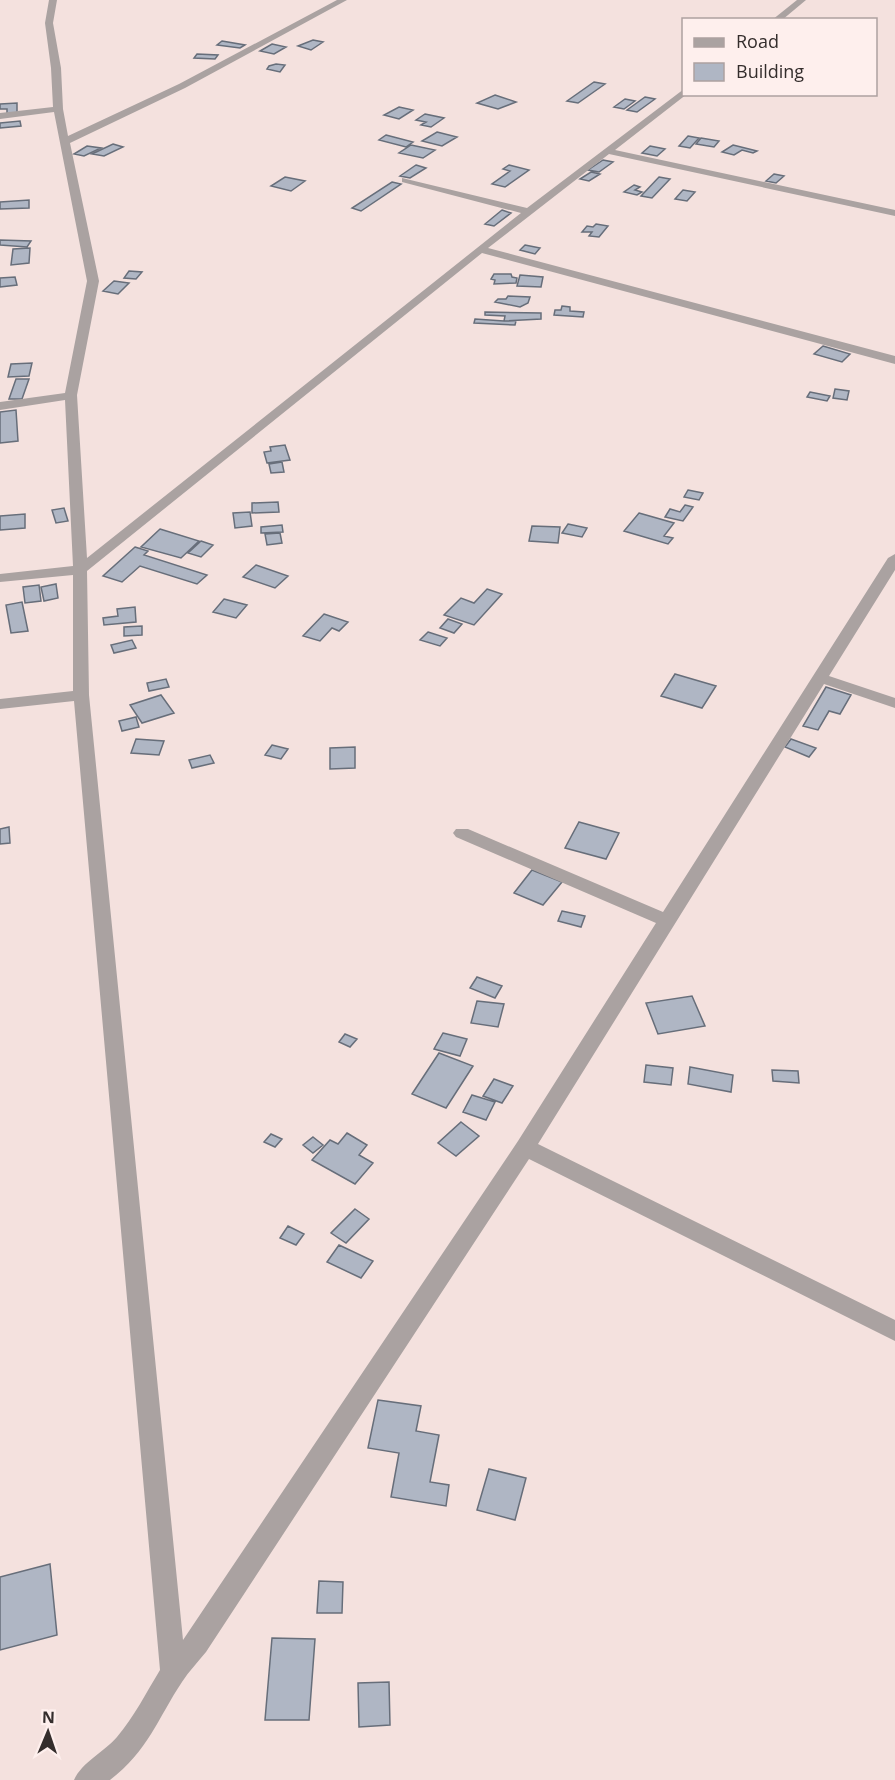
<svg xmlns="http://www.w3.org/2000/svg" width="895" height="1780" font-family="'Open Sans',sans-serif">
<style>
.building{fill:#afb6c4;stroke:#676e7a;stroke-width:1.5}
.lines{fill:none;stroke-linecap:round;stroke-linejoin:round}
.street{fill:#aaa2a1;fill-rule:evenodd}
</style>
<rect width="100%" height="100%" fill="#f4e1de"/>
<path class="building" d="M313,40l10,2 -12,8 -13,-4z
M222,41l23,4 -5,3 -23,-3z
M272,44l14,3 -12,7 -14,-3z
M197,54l21,1 -3,4 -21,-1z
M276,64l9,1 -5,7 -13,-3 2,-3z
M594,82l11,2 -27,19 -11,-2z
M495,95l21,7 -18,7 -21,-6z
M645,97l10,2 -18,13 -10,-2z
M625,99l10,2 -11,8 -10,-2z
M17,103v10l-10,1v-5h-7v-5z
M399,107l14,3 -14,9 -15,-4z
M425,114l19,4 -13,9 -10,-2 5,-3 -10,-2z
M20,121l1,5 -21,2v-5z
M437,132l20,5 -15,9 -20,-5z
M386,135l27,7 -7,5 -27,-7z
M688,136l11,2 -9,10 -11,-2z
M701,138l18,3 -5,6 -18,-3z
M113,144l10,3 -19,9 -12,-2z
M411,145l24,5 -12,8 -24,-5z
M733,145l24,6 -4,2 -11,-3 -8,5 -12,-3z
M87,146l14,2 -17,8 -10,-2z
M650,146l15,3 -8,7 -15,-3z
M603,160l10,2 -14,10 -11,-2z
M416,165l10,3 -16,10 -10,-2z
M509,165l20,5 -24,17 -13,-3 18,-13 -7,-2z
M591,172l9,2 -11,7 -9,-2z
M774,174l10,2 -8,7 -10,-2z
M285,177l20,4 -14,10 -20,-5z
M659,177l11,2 -18,19 -11,-2z
M392,182l9,2 -40,27 -9,-3z
M634,185l6,2 -5,3 7,2 -5,3 -13,-3z
M683,190l12,2 -8,9 -12,-2z
M29,200v8l-29,1v-7z
M502,210l9,3 -17,13 -9,-2z
M596,224l12,2 -9,11 -10,-1 3,-4h-10l5,-6 6,1z
M0,240l31,1 -4,6 -27,-2z
M525,245l15,3 -5,6 -15,-4z
M30,248l-1,15 -18,2 2,-16z
M129,271l13,1 -6,7 -12,-1z
M494,274h17l1,3 5,1 -1,5 -22,1 1,-4 -4,-1z
M520,275l23,2 -2,10 -24,-1z
M15,277l2,8 -17,2v-9z
M114,281l15,2 -11,11 -15,-3z
M508,296l22,1 -2,6 -8,4 -25,-5 3,-3h8z
M562,306l8,1v4l14,1 -1,5 -29,-2 1,-5h6z
M485,312l56,1v6l-37,2 1,-5 -20,-1z
M475,319l29,2h12l-1,4 -41,-2z
M823,346l27,8 -8,8 -28,-8z
M32,363l-3,13 -21,1 3,-13z
M16,379h13l-7,20h-13z
M835,389l14,2 -2,9 -14,-2z
M810,392l20,4 -3,5 -20,-4z
M16,410l2,31 -18,2v-31z
M285,445l5,15 -23,3 -3,-11 7,-1 -1,-4z
M282,462l2,10 -13,1 -2,-9z
M688,490l15,3 -4,7 -15,-3z
M278,502l1,10 -27,1v-10z
M685,505l8,2 -10,14 -18,-4 5,-8 10,3z
M64,508l4,13 -12,2 -4,-13z
M250,512l2,14 -17,2 -2,-15z
M639,513l35,10 -10,13 9,2 -5,6 -44,-13z
M25,514v14l-25,2v-14z
M568,524l19,4 -5,9 -20,-4z
M282,525l1,7 -22,1v-6z
M532,526l28,1 -2,16 -29,-2z
M160,529l39,12 -18,17 -40,-11z
M280,533l2,10 -15,2 -2,-11z
M201,541l12,4 -12,12 -13,-4z
M135,547l13,4 -4,4 63,20 -10,9 -57,-18 -18,16 -19,-6z
M256,565l32,11 -13,12 -32,-11z
M56,584l2,14 -14,3 -3,-14z
M39,585l2,16 -16,2 -2,-16z
M487,589l15,5 -28,31 -30,-10 17,-17 13,5z
M224,599l23,6 -11,13 -23,-6z
M22,602l6,29 -17,2 -5,-28z
M135,607l1,15 -32,3 -1,-7 15,-2 -1,-7z
M324,614l24,8 -9,9 -7,-3 -12,13 -17,-5z
M448,619l14,5 -8,9 -14,-5z
M142,626v9l-18,1v-9z
M428,632l19,6 -7,8 -20,-6z
M132,640l4,8 -22,5 -3,-8z
M675,674l41,12 -14,22 -41,-12z
M166,679l3,8 -20,4 -2,-8z
M826,687l25,8 -11,19 -11,-3 -11,19 -15,-4z
M161,695l13,18 -32,10 -12,-18z
M136,717l3,10 -17,4 -3,-10z
M136,739l28,2 -5,14 -28,-2z
M791,739l25,9 -7,9 -24,-10z
M272,745l16,4 -7,10 -16,-4z
M355,747v21l-25,1v-21z
M210,755l4,8 -22,5 -3,-8z
M579,822l40,11 -13,26 -41,-11z
M9,827l1,16 -10,1v-15z
M532,870l30,12 -19,23 -29,-12z
M562,911l23,5 -4,11 -23,-6z
M477,977l25,9 -7,12 -25,-10z
M692,996l13,30 -47,8 -12,-31z
M477,1001l27,3 -6,23 -27,-4z
M443,1033l24,6 -7,17 -26,-7z
M345,1034l12,5 -7,8 -11,-5z
M439,1053l34,13 -27,42 -34,-14z
M646,1065l27,3 -2,17 -27,-3z
M690,1067l43,8 -2,17 -43,-8z
M772,1070l26,1 1,12 -26,-2z
M494,1079l19,7 -11,17 -19,-7z
M472,1095l23,7 -9,18 -23,-8z
M461,1122l18,14 -23,20 -18,-13z
M347,1133l20,12 -8,10 14,8 -18,21 -43,-24 18,-20 8,4z
M271,1134l11,5 -7,8 -11,-5z
M313,1137l10,8 -10,8 -10,-8z
M355,1209l14,10 -23,24 -15,-10z
M288,1226l16,8 -8,11 -16,-7z
M339,1245l34,16 -12,17 -34,-16z
M378,1400l43,6 -5,25 23,4 -9,47 19,3 -3,21 -55,-9 8,-44 -31,-5z
M489,1469l37,9 -11,42 -38,-10z
M50,1564l7,71 -57,15v-73z
M319,1581l24,1 -1,31h-25z
M272,1638l43,1 -6,81h-44z
M389,1682l1,43 -31,2 -1,-44z"/>
<g class="lines">
<path class="street" d="M49,0h8l-4,23 8,45 2,41 5,27 111,-52 158,-84h10l-162,88 -115,55 29,138 -22,114 10,163 434,-345 -119,-31v-4l125,30 157,-119v5h3l-72,56 280,60v6l-286,-62 -121,94 407,108v8l-413,-111 -395,318 2,124 94,945 335,-499 138,-218 -200,-86 -3,-4 3,-4h12l195,83 225,-354 7,-4v16l-66,106 66,22v10l-71,-24 -286,460 357,176v21l-366,-182 -323,493c-8,10 -17,19 -24,30 -24,36 -34,69 -72,98h-36c8,-18 30,-28 43,-43 17,-20 29,-44 43,-67l-86,-969 -74,8v-10l73,-8v-116l-73,7v-8l73,-8 -8,-166 -65,10v-8l65,-9 22,-112 -33,-169 -54,7v-6l53,-6 -2,-39 -6,-45z
M797,0h9l-24,20h-10z"/>
</g>
<rect x="682" y="18" width="195" height="78" fill="#feefed" stroke="#ada1a0" stroke-width="1.5"/>
<rect x="694" y="38" width="30" height="9" fill="#aaa2a1" stroke="#ada1a0" stroke-width="1.5"/>
<text x="736" y="48" font-size="18" fill="#342d2c">Road</text>
<rect x="694" y="63" width="30" height="18" fill="#afb6c4" stroke="#ada1a0" stroke-width="1.5"/>
<text x="736" y="78" font-size="18" fill="#342d2c">Building</text>
<g transform="translate(48 1732) rotate(2)" stroke="#feefed" stroke-width="4.5" paint-order="stroke">
<path d="M0-4.5L10 22L0 15L-10 22Z" fill="#342d2c"/>
<text y="-9" font-size="16" font-weight="bold" text-anchor="middle" fill="#342d2c">N</text>
</g>
</svg>
